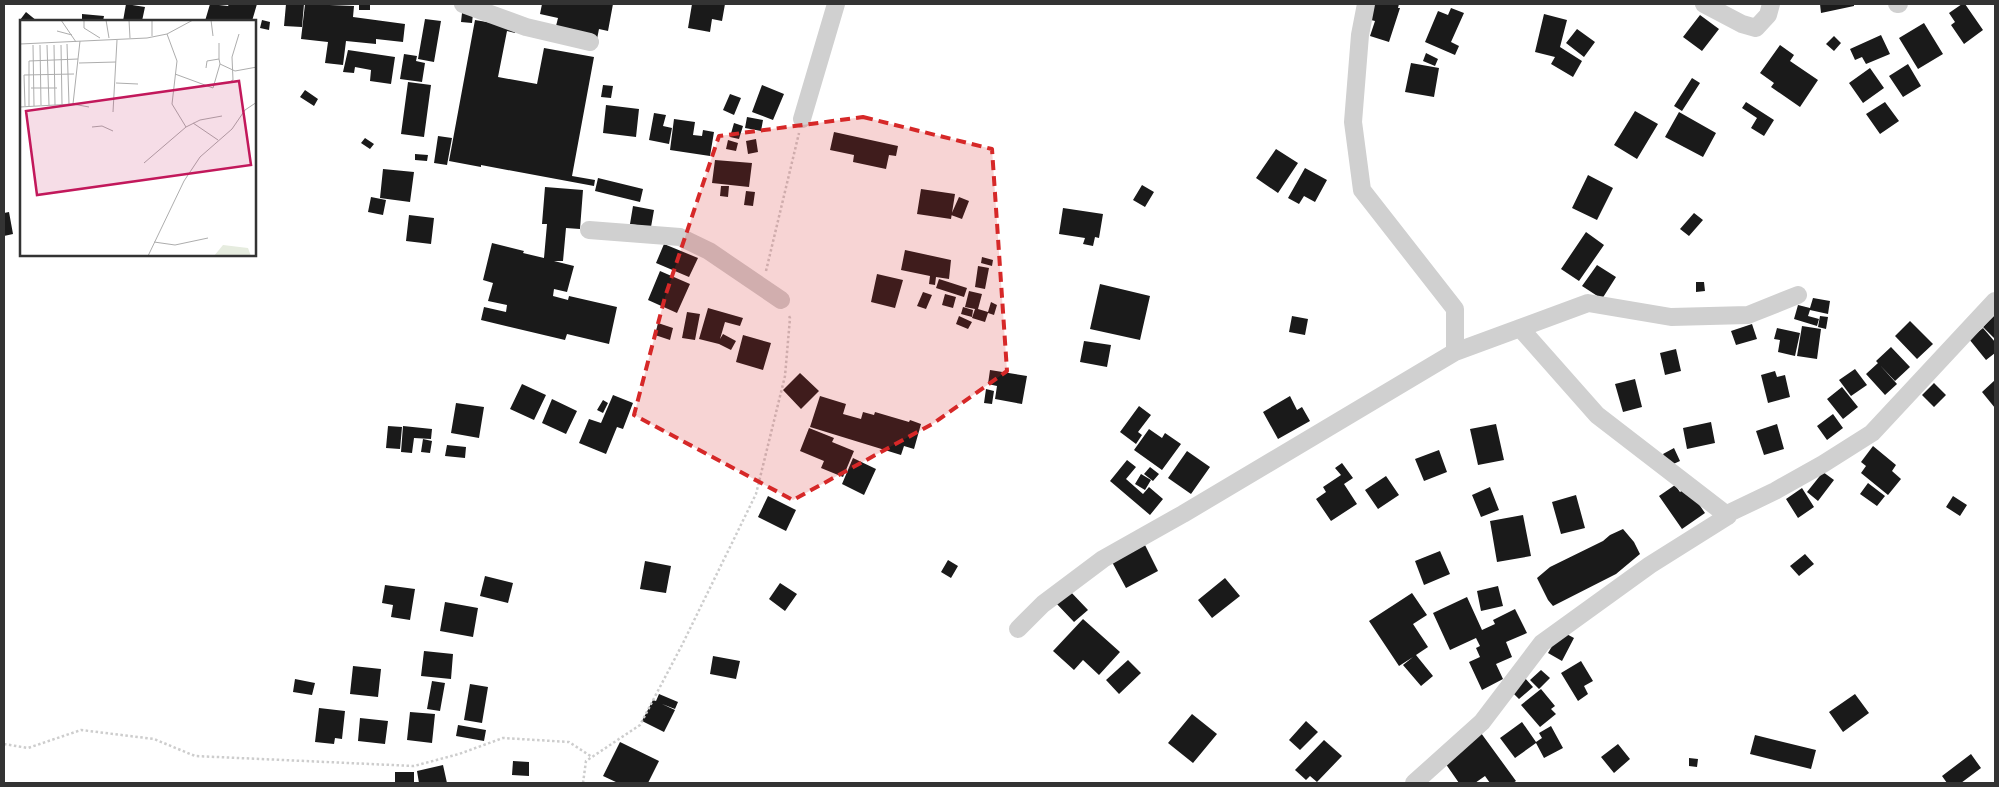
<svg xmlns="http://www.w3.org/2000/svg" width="1999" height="787" font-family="'Open Sans',sans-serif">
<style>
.building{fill:#1a1a1a}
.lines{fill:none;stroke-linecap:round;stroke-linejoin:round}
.path{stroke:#cdcdcd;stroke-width:2.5;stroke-dasharray:2.5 2.5;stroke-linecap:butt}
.street{stroke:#d0d0d0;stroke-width:18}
.marked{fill:#d62828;fill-opacity:0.2;stroke:#d62828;stroke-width:4;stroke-dasharray:10 6;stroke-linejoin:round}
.inset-road{fill:none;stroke:#adadad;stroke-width:1}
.view{fill:#c2185b;fill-opacity:0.15;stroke:#c2185b;stroke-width:2.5}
.inset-edge{fill:none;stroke:#333;stroke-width:2.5}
</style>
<rect width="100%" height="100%" fill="#fff"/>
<path class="building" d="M126,4l19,3 -3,14h-19z
M210,4l18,2 1,-2h28l-5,17h-47z
M286,4h18l-2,23 -18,-1z
M305,4l49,2 -1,11 52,7 -2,18 -27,-3v5l-30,-3 -3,24 -18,-2 3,-21 -27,-3z
M359,4h11v6h-11z
M542,4h71l-5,27 -9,-2 -2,10 -42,-9 3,-12 -18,-4z
M692,4h33l-3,17 -10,-2 -2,13 -22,-4z
M1372,4h27l-1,4h2l-11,34 -19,-6 5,-15 -8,-2z
M1820,4h34v2l-33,7z
M1962,4h3l18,26 -19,14 -13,-19 4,-3 -6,-9z
M1451,8l13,5 -13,29 8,4 -4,9 -30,-13 13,-31 10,4z
M26,12l11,9 -17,-1z
M462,13l11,1 -1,9 -11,-1z
M82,14l22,2 -1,5h-21z
M1544,14l23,6 -7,27 22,14 -9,16 -22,-13 4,-7 -20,-5z
M1700,15l19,14 -17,22 -19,-14z
M425,19l16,2 -7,41 -16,-3z
M262,20l8,2 -1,8 -9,-2z
M475,20l41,7 -1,6 -8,-2 -9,46 39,7 7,-36 50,9 -22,119 23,4 -1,6 -113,-21v2l-32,-6z
M1924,23l19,31 -25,15 -19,-31z
M1577,29l18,13 -11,15 -18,-14z
M1881,35l9,19 -24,10 -4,-7 -7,3 -5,-11z
M1834,36l7,7 -7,8 -8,-7z
M1780,45l14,10 -4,6 28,19 -18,27 -29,-20 3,-4 -14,-10z
M348,50l47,7 -4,27 -21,-3 1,-11 -16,-3 -1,6 -11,-1z
M1426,53l12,6 -3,7 -12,-5z
M404,54l13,2 -1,5 9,2 -3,19 -22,-3z
M1411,63l28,5 -5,29 -29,-5z
M1908,64l13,22 -18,11 -14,-21z
M1870,68l14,20 -21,15 -14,-20z
M1692,78l8,5 -18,28 -8,-5z
M408,82l23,3 -7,52 -23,-3z
M603,85l10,1 -2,12 -10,-1z
M762,85l22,9 -11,26 -21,-8z
M305,90l13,9 -4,7 -14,-9z
M730,94l11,4 -7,17 -11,-5z
M1746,102l28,18 -10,16 -13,-8 6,-10 -15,-10z
M1885,102l14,19 -19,13 -14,-20z
M606,105l33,4 -3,28 -33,-4z
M1635,111l23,13 -21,35 -23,-14z
M1679,112l37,21 -13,24 -38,-20z
M654,113l12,2 -3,11 9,2 -3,16 -20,-4z
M747,117l16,3 -2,11 -16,-3z
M674,119l21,3 -2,13 9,1 1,-6 11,2 -4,24 -40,-6z
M734,123l9,3 -4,13 -9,-2z
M834,132l64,14 -2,10 -7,-1 -3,14 -33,-7 1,-7 -24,-5z
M438,136l14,2 -5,27 -13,-2z
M365,138l9,6 -4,5 -9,-6z
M756,139l2,13 -10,2 -2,-13z
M728,140l10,3 -2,8 -10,-2z
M1276,149l22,14 -20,30 -22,-15z
M415,154l13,1 -1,6 -12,-1z
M715,160l37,3 -3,24 -37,-4z
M1305,168l22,12 -12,22 -11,-6 -5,8 -11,-6z
M383,169l31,3 -4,30 -30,-4z
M1588,175l25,13 -16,32 -25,-12z
M598,178l45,11 -3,13 -45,-11z
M1142,185l12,7 -9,15 -12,-7z
M721,186h8l-1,11 -8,-1z
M545,187l38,3 -3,39 -14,-1 -3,33h-9l20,5 -7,26 -13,-3 -1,7 15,4 1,-4 48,11 -8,37 -42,-10 -2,6 -84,-20 3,-13 22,5 1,-7 -19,-4 5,-18 -10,-3 9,-37 32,8 -1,2 21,5 3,-34h-5z
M921,189l34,5 -4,25 -34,-5z
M746,191l9,1 -2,14 -9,-1z
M371,197l15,3 -3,15 -15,-3z
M959,197l10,4 -7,18 -11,-4z
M633,206l21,4 -3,17 -21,-3z
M1063,208l40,6 -4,24 -4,-1 -2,9 -10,-2 2,-6 -26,-4z
M9,212l4,22 -9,2v-23z
M1694,213l9,7 -14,16 -9,-7z
M409,215l25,3 -3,26 -25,-3z
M1586,232l18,13 -25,36 -18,-12z
M664,244l34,14 -9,19 -33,-14z
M905,250l46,10 -2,19 -13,-2 -1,8 -6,-1 1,-8 -29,-6z
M982,257l11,3 -1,6 -11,-3z
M1597,265l19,12 -14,22 -20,-13z
M978,266l11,2 -4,21 -10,-2z
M660,271l30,13 -13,29 -29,-13z
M877,274l26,6 -8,28 -24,-6z
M939,279l28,9 -3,9 -28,-9z
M1696,282h8l1,9 -9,1z
M1100,284l50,12 -10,44 -50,-11z
M969,291l13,3 -4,15 10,3 3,-10 6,3 -3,10 -6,-2 -3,9 -13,-4 3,-9 -10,-2z
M923,292l9,3 -6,14 -9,-3z
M945,294l11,3 -3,11 -11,-3z
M1813,298l17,3 -2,13 -18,-4 -2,6 11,3 -2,7 -23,-7 4,-14 12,3z
M963,307l10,3 -1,7 -11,-3z
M708,308l35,10 -3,8 -15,-4 -5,17 3,-5 13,7 -5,9 -12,-6 -20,-5z
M687,312l13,2 -5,26 -13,-2z
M1995,315v24l-12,-12z
M959,316l13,6 -4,7 -12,-5z
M1292,316l16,3 -3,16 -16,-3z
M1820,316l8,1 -2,12 -8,-2z
M1910,321l23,23 -16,15 -22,-23z
M658,323l15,5 -3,12 -15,-5z
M1752,324l5,15 -21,6 -5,-14z
M1802,326l19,3 -4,30 -20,-3z
M1777,328l23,5 -5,23 -17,-4 2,-12 -6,-1z
M1983,328l12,14v11l-9,7 -17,-21z
M743,335l28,8 -8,27 -27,-8z
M1084,341l27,4 -4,22 -27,-5z
M1891,347l19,20 -15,14 -19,-20z
M1676,349l5,22 -16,4 -5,-22z
M1878,363l19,21 -12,11 -19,-21z
M1855,369l12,16 -16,11 -12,-16z
M990,370l37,6 -5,28 -27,-5 2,-13 -9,-2z
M1775,371l2,6 8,-2 5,22 -22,6 -7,-28z
M800,373l19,18 -18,18 -18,-19z
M1635,379l7,28 -19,5 -8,-28z
M1995,380v28l-13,-16z
M1934,383l12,12 -12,12 -12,-12z
M522,384l24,11 -12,25 -24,-11z
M1842,387l16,20 -15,12 -16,-20z
M986,389l8,2 -2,13 -8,-1z
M613,395l20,8 -10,26 -6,-2 -11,27 -27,-11 10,-24 12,4z
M820,396l26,8 -3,10 18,5 2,-7 11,3 1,-3 34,10 1,-2 11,4 -7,25 -10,-3 -3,9 -91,-28z
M1290,396l7,14 5,-3 8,14 -32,18 -15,-27z
M552,399l25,12 -11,23 -24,-11z
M603,400l5,3 -5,10 -6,-3z
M456,403l28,4 -5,31 -28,-5z
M1139,406l12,9 -13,17 4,3 -6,9 -16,-12z
M1833,414l10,14 -16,12 -10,-14z
M1711,422l4,21 -28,6 -4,-21z
M1496,424l8,36 -26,5 -8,-36z
M1777,424l7,25 -20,6 -8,-24z
M388,426l14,1 -2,22 -14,-1z
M403,426l29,3 -1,10 -17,-1 -2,15 -11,-1z
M809,428l25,10 -2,4 22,9 -11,26 -22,-9 3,-7 -24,-10z
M1149,429l13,9 3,-5 16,11 -19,26 -28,-20z
M423,439l9,2 -2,12 -9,-1z
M447,445l19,2 -1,11 -20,-2z
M1873,446l23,19 -4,6 9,8 -13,16 -27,-22 5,-7 -5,-4z
M1674,448l6,13 -11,5 -6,-12z
M1439,450l8,22 -23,9 -9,-22z
M1187,451l23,16 -19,27 -23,-16z
M853,458l23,11 -12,26 -22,-11z
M1127,460l9,7 -10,12 17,15 6,-7 14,12 -13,16 -40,-34z
M1342,463l11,15 -9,6 13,20 -26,17 -15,-22 10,-7 -3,-5 18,-12 -6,-7z
M1150,467l9,7 -6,7 -9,-7z
M1823,472l11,8 -16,21 -11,-9z
M1141,474l10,6 -6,10 -10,-6z
M1386,476l13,19 -21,14 -13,-19z
M1868,483l17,13 -8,10 -17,-12z
M1675,485l5,7 7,-5 18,26 -23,16 -23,-33z
M1490,487l9,23 -18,7 -9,-22z
M1802,488l12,19 -16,11 -12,-19z
M1576,495l9,33 -24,6 -9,-32z
M768,496l28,14 -10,21 -28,-14z
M1953,496l14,9 -7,11 -14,-9z
M1523,515l8,41 -34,6 -7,-41z
M1623,529l11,13 6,12 -24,20 -63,32 -5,-6 -11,-22 13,-11 53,-26 7,-6z
M1145,545l13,26 -32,17 -14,-26z
M1440,551l10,23 -26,11 -9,-24z
M1805,554l9,10 -15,12 -9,-10z
M948,560l10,6 -7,12 -10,-6z
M645,561l26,5 -5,27 -26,-4z
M485,576l28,7 -5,20 -28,-7z
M1225,578l15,18 -28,22 -14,-18z
M780,583l17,11 -12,17 -16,-12z
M385,585l30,4 -5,31 -19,-3 2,-12 -11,-2z
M1498,586l5,20 -22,5 -4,-20z
M1068,589l20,21 -14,12 -19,-20z
M1412,593l15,22 -14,9 15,23 -12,8 17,21 -12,10 -18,-21 10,-8 -14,9 -30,-45z
M1467,597l15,33 13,-6 -2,-4 22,-11 12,24 -21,9 6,15 -16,7 7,15 -21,11 -13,-28 11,-5 -4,-9 4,-2 -4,-8 -26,12 -17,-37z
M445,602l33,6 -5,29 -33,-6z
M1083,619l37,33 -21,23 -16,-15 -9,10 -21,-19z
M1561,631l13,7 -12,23 -14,-8z
M424,651l29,3 -2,25 -30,-3z
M713,656l27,5 -4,18 -26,-5z
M1128,660l13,13 -22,21 -13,-14z
M1581,661l12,20 -9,5 4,8 -10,7 -17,-28z
M353,666l28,3 -3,28 -28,-3z
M1541,670l9,8 -11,11 -9,-9z
M1523,676l10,11 -14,12 -10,-10z
M295,679l20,4 -3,12 -19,-3z
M432,681l13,2 -5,28 -13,-2z
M470,684l18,3 -6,36 -18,-3z
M1541,689l14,17 -4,3 5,5 -16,13 -19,-22z
M659,694l19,8 -3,7 -13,-5 13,6 -11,22 -22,-11 11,-21 3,1z
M1855,694l14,19 -26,19 -14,-20z
M319,708l26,3 -3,28 -7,-1 -1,6 -19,-2z
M410,712l25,2 -3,29 -25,-3z
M1192,714l25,20 -24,29 -25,-20z
M360,718l28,3 -3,23 -27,-3z
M1306,721l12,11 -18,18 -11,-10z
M1522,722l14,20 6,-4 -3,-5 12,-7 12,22 -19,10 -8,-15 -21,15 -15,-20z
M458,725l28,5 -2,11 -28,-5z
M1481,733l35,48 -3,2h-23l-5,-7 -10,7h-16l-16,-23z
M1755,735l61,15 -5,19 -61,-15z
M1324,740l18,16 -25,26 -7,-6 -4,4 -11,-10z
M620,742l39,19 -11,22h-30l-15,-7z
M1618,744l12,15 -16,14 -13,-16z
M1971,754l10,14 -20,15h-14l-5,-7z
M1689,758l9,1 -1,8 -8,-1z
M513,761l16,1v14l-17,-1z
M443,765l4,18h-28l-2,-12z
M395,772h19v11h-19z"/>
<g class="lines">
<path class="path" d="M766,271l33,-138
M4,744l24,4 53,-18 73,9 41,17 219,10 45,-12 44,-16 66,4 23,15
M583,783l3,-22 54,-36 42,-80 74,-151 29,-118 5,-58 -2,-4"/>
<path class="street" d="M463,4l63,23 64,15
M1704,4l38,20 14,4 12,-13 3,-11
M1897,4h2
M802,119l34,-115
M589,230l91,7 29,14 72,49
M1520,328l77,87 131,101
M1455,352l133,-49 83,14 77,-2 50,-20
M1018,629l25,-25 60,-45 80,-45 272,-162v-43l-93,-119 -9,-68 7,-87 6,-31
M1414,783l68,-61 60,-79 108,-78 78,-49 -1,-2 48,-23 48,-27 49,-31 123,-132"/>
</g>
<path class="marked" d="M863,117l129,32 15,222 -73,52 -141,77 -159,-85 31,-118 54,-161z"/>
<g transform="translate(20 20)">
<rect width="236" height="236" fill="#fff"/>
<path d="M203,225l25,3 3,8h-37z" fill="#e6ecdf"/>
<path class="inset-road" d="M41,0l15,22M64,0v8l16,10M86,0l3,18M109,0l1,18M132,0v16M191,0l2,16M37,11l15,4M199,23v16M0,24l127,-6 20,-4 26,-14M47,24l2,60M13,25l1,61M20,25l1,60M27,25l2,60M34,25l1,60M41,25l1,59M59,43l37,-1M186,48l1,-7 12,-2 1,5 15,7 22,-4M155,54l38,14 7,-24M96,63l22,1M208,63l5,-3 -1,-23 7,-23M11,68h26M53,84l16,3M5,86l-1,-31 50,-1M9,86v-45l49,-2M0,87l53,-3 7,-63M93,92l4,-72M173,103l25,17M72,107l10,-1 11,5M166,107l14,-7 22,-4M124,143l42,-36 -14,-23 5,-43 -10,-27M134,222l21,3 33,-7M128,236l36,-75 16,-24 32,-28 13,-19 12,-8"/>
<path class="view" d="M219,61l12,84 -214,30 -11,-84z"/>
<rect width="236" height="236" class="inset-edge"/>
</g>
<rect width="1999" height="787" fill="none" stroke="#333333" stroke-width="10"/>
</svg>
